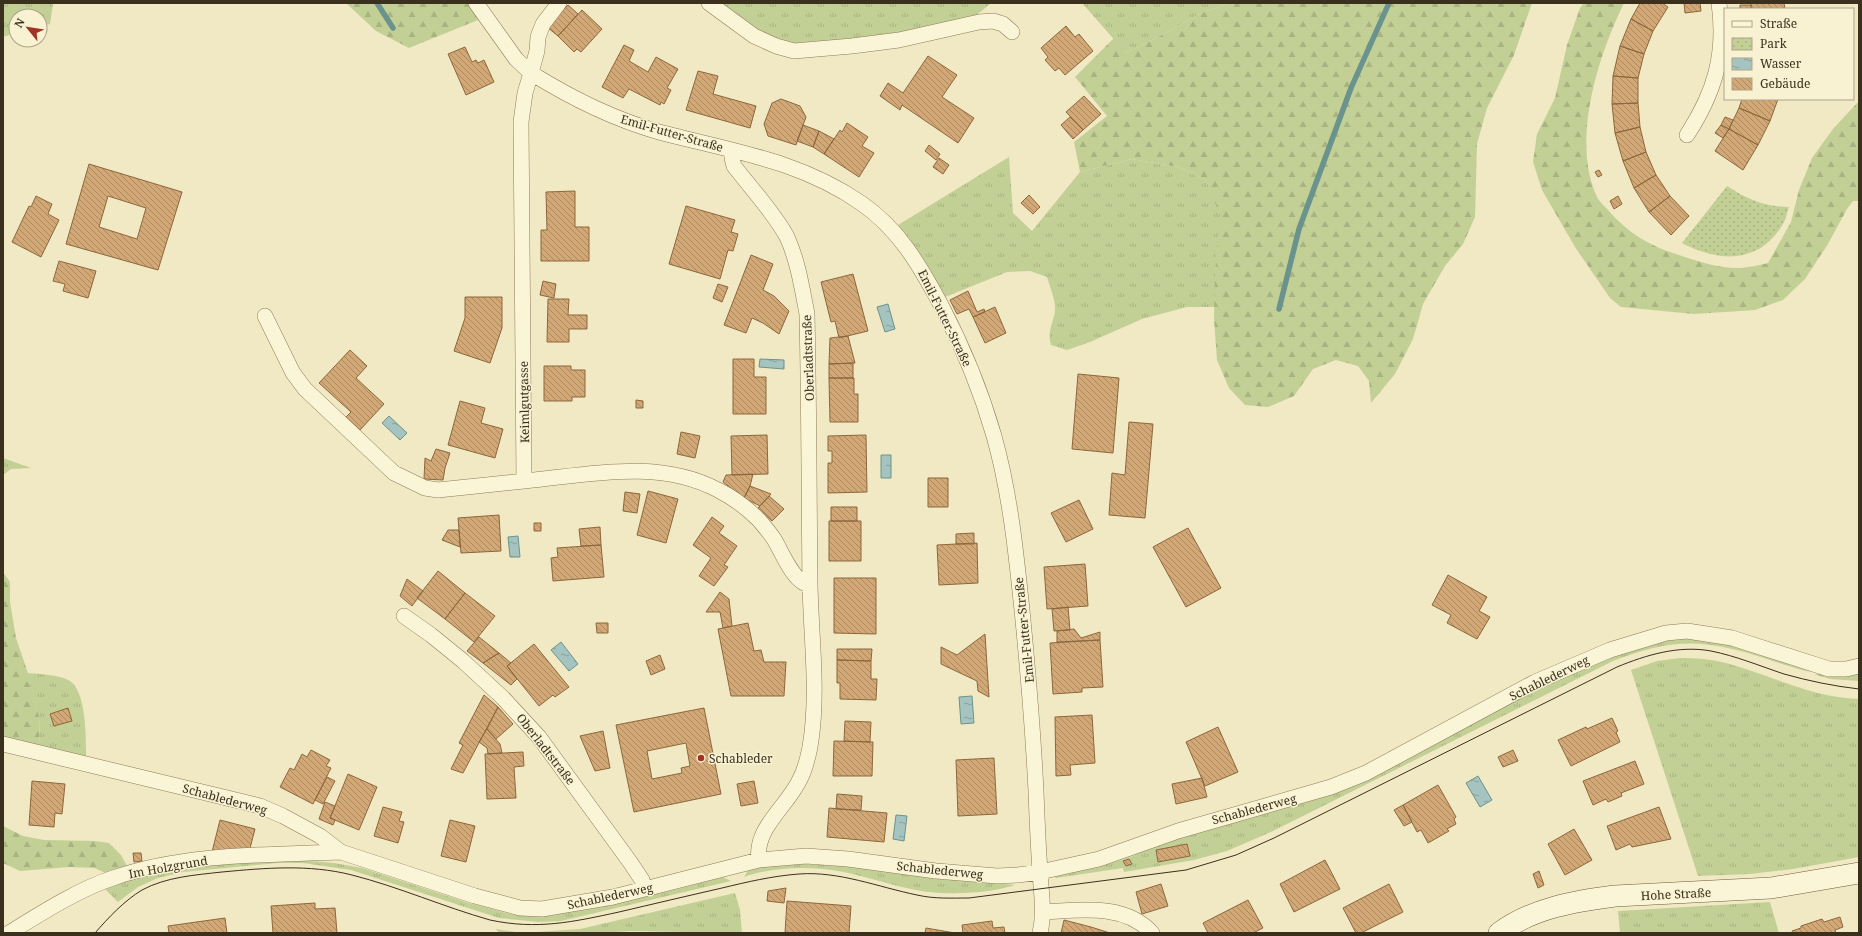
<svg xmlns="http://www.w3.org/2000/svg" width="1862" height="936" font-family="'Noto Serif',serif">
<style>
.grass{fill:url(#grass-tufts)}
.forest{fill:url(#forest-firs)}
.park{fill:url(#park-dots)}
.water{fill:url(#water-ripples);stroke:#6b938e}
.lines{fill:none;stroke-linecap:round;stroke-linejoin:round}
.stream{stroke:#6b938e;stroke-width:5.5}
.building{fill:url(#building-back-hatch);stroke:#8d673c;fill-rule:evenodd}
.street-casing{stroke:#8d7b58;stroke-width:16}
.secondary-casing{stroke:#6e5c3b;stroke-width:22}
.street{stroke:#fbf5d7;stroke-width:15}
.secondary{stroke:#fbf5d7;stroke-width:21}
.tram{stroke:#3b301d;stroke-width:1}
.poi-dot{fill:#a03324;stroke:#f8f2d3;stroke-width:1.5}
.labels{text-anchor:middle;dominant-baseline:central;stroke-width:3;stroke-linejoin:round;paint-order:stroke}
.street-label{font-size:12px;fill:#3b301d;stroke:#f8f2d3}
.poi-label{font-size:12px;fill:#3b301d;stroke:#f8f2d3;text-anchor:start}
</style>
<defs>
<pattern id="grass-tufts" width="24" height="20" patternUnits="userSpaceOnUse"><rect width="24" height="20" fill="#c2d096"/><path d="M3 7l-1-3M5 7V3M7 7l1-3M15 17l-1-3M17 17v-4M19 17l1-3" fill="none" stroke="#a8b381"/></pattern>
<pattern id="forest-firs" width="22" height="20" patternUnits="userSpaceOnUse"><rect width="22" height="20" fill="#c2d096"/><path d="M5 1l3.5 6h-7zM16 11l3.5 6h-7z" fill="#a8b381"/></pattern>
<pattern id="park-dots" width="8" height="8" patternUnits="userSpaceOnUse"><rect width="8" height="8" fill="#c2d096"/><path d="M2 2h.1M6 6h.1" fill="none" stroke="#a8b381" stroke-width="1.8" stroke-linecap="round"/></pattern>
<pattern id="water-ripples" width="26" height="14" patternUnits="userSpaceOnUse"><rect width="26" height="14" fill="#a5c4bf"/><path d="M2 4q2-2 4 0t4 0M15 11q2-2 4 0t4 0" fill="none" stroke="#88a09b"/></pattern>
<pattern id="building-back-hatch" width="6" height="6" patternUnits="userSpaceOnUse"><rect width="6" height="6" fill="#d1a876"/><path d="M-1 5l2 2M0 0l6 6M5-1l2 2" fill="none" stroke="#ab8960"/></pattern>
</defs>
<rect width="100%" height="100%" fill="#f1e9c3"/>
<path class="grass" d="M3,3l50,1 -3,20 -10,3v-11h-24v17l-13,4z
M715,3h276l-13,11 -20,7 -59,13 -59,9 -61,2z
M1082,3h148l-29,10 -39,22 -36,18z
M1009,157l4,56 19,18 48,-59 52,-13 46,8 28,13 15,35 -6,55v37h-28l-45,12 -52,23 -23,8 -16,-5c-4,-14 2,-21 4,-34 1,-11 -5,-23 -8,-34l-17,-6 -23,1 -62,25 -16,-29 -31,-43z
M3,458l28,10 -20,1 -8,6z
M1664,638l51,1 117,35c-24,0 -43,-8 -65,-15 -62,-20 -92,-22 -154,2l-340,170 -46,20 -33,9 -70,12 -1,-4 -67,10 -2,-2 54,-12 25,-8 26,-14 148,-42 262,-128z
M1680,658c15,0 31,1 46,5 45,12 86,35 133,36v158l-66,12 -43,5 -52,2 -67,-206 26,-9z
M28,673c11,1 33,2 42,8 17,12 16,59 16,77l-46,-10 -1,-31z
M289,859l45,4 28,5 107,35 45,12 30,1 20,-3 114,-24 45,-12 8,4 -170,40 -22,1 -40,-4 -148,-48 -48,-7h-26l-94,9 -25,6 -20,9 -20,15 -15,-15 45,-13 46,-8z
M804,864l53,3 87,12 71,6c-5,1 -10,3 -15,4 -20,4 -41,5 -61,4 -35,-2 -67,-16 -101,-22 -30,-5 -66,-4 -94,6l4,-7 11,-3z
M735,893l5,17 2,23 -112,-2 -28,2h-103l-3,-4 26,4 58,-4z
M1770,902l9,31h-159l-2,-22z"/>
<path class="forest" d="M346,3h122l10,17 -69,28 -33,-17z
M1230,3h302l-18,52 -27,53 -10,36 -2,73 -12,27 -18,22 -22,38 -10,35 -18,35 -24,29 -2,-22 -11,-15 -22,-6 -23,9 -19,27 -26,11 -23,-2 -16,-17 -12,-28 -3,-41 1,-49 5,-55 -14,-35 -28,-13 -46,-8 -52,13 -6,-30 33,-26 -32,-39 39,-39 12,15 36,-18 39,-22z
M1584,3h40c-26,53 -54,140 -26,196 3,4 7,8 10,11 19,22 41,36 68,44 21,7 43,15 65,14 9,-1 19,-3 27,-5l23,-41 8,-32 13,-32 21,-29 26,-28v100h-6l-6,8 -19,35 -23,35 -22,21 -28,10 -61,4 -73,-7 -11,-9 -35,-51 -33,-57 -9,-28 4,-28 18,-36 12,-53 13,-37z
M3,572l7,10v20l6,36 14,41 9,38 1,31 -37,-9z
M1859,672v9l-29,-2 -16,-5z
M3,826l20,10 21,4 51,1 14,2 12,12 6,11 -21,7 -12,-5 -25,-1 -49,4 -17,-8z"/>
<path class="park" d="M1727,186c22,14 35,20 62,21 -2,5 -3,12 -6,17 -24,41 -65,38 -101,19z"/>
<path class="water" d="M888,304l7,25 -10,3 -8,-25z
M760,359l24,1v9l-25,-2z
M389,416l18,17 -7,7 -18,-17z
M881,455h10v23h-10z
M518,536l2,21h-10l-2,-20z
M561,642l17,22 -9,7 -18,-21z
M972,696l2,27 -13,1 -2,-27z
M1478,776l14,24 -12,7 -14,-24z
M896,815l11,1 -3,25 -11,-2z"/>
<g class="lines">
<path class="stream" d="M377,3l16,25
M1279,309l20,-80 52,-141 38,-85"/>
</g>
<path class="building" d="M1640,3h22l6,4 -15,24 -22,-12z
M1684,3h16l1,8 -16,2z
M1751,3h33l1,6h-34z
M568,5l10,9 -20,22 -11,-9z
M1740,5h11v4h-11z
M582,10l20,19 -21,23 -4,-3 -3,3 -16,-16z
M1631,19l22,12 -9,23 -24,-8z
M1066,26l9,11 4,-3 14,17 -28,24 -6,-7 -4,3 -10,-11 3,-3 -7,-9z
M624,45l10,5 -5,11 19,11 8,-15 22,12 -11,19 4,2 -7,14 -3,-2 -1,3 -31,-16 -6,9 -21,-11z
M1620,46l24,8 -6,24 -25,-2z
M465,47l7,15 4,-2 2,3 6,-3 10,22 -28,13 -18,-41z
M928,56l29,19 -15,22 32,21 -16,25 -56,-38 -2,5 -20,-14 8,-13 15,10z
M698,71l20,5 -5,18 43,12 -6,22 -64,-18z
M1613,76l25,2v25l-26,1z
M1084,96l17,18 -18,16 -17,-18z
M781,99l19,7 6,11 -10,28 -28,-9 -4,-12 8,-21z
M1742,99h36l-8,22 -31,-13z
M1638,103l2,24 -25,6 -3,-29z
M1739,108l31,13 -12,24 -29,-16z
M1070,117l13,13 -10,9 -12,-14z
M1725,117l8,3 -4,9 -8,-4z
M847,123l21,14 -6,9 12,7 -15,24 -35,-23 16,-24 2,2z
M803,125l16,6 -6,16 -16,-6z
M1721,125l8,4 -6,9 -8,-5z
M1640,127l6,25 -23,9 -8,-28z
M1729,129l29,16 -15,25 -28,-19z
M819,131l15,8 -10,15 -11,-7z
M929,145l11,9 -4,6 -11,-9z
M1646,152l10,23 -22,13 -11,-27z
M939,158l10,7 -6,9 -10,-7z
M89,164l93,28 -24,78 -92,-26zM108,196l38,12 -9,31 -38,-12z
M1599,170l3,5 -4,2 -3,-5z
M1656,175l14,21 -21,16 -15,-24z
M575,191v36h14v34h-48v-31h6l-1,-38z
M1029,195l11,12 -7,7 -12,-11z
M36,196l16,8 -4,10 11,6 -18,37 -29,-15 17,-36 2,1z
M1618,196l4,8 -8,5 -4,-8z
M1670,196l19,20 -18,19 -22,-23z
M686,206l49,14 -4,12 7,2 -5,17 -5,-1 -8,29 -51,-15z
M751,255l22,9 -10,26 11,6 15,15 -10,23 -16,-11 -11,-5 -6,15 -22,-8z
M59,261l37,10 -8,27 -25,-7 2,-7 -12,-3z
M853,274l15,57 -29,7 -4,-17 -4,1 -10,-40z
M543,281l13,3 -2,14 -14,-3z
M718,284l10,3 -6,15 -9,-4z
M968,291l9,21 7,-3 1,3 -12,5 -4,-8 -12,5 -7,-14z
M465,297h37v31l-12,35 -36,-12 11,-33z
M548,299h21l-1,16h19v14h-18v13h-22z
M995,307l11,26 -21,10 -12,-26z
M848,336l7,27 -26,1 1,-26z
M350,350l17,16 -11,12 28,26 -24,26 -14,-13 5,-5 -32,-29z
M733,359h21v18h12v37h-33z
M853,363v15h-24v-14z
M544,366h27v4h14v27h-13v4h-28z
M1078,374l41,4 -6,75 -41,-4z
M829,378h25v16h4v28h-28z
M636,400l7,1v7h-7z
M460,401l25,7 -4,15 22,6 -8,29 -47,-13z
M1129,422l24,2 -8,94 -36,-3 3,-42 13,2z
M681,432l19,4 -5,22 -18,-4z
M767,435l1,39 -36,1 -1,-39z
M866,435l1,57 -39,1v-30h4v-12h-4v-15z
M436,449l14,4 -5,15 -2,12 -19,-1 1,-21 6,3z
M753,474l-3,12 -6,12 -21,-16 3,-7z
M928,478h20v29h-20z
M750,486l21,8 -11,12 -16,-8z
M648,491l30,8 -12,44 -29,-8z
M625,492l15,2 -3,19 -14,-2z
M769,496l15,13 -12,12 -14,-13z
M1079,500l14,29 -27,13 -15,-29z
M831,507h26v14h-26z
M499,515l2,36 -40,2 -3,-35z
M712,517l12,9 -5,7 18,13 -13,19 4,2 -14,19 -15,-10 12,-18 -18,-13z
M829,521h32v40h-32z
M534,523h7v8h-7z
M600,527l1,18 -20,1 -2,-17z
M1188,528l33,60 -35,19 -33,-60z
M448,530h11l1,17 -18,-7z
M974,533v11h-18v-10z
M977,543l1,40 -39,2 -2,-40z
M601,545l3,32 -51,4 -2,-23 7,-1 -1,-9z
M1085,564l3,42 -41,3 -3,-42z
M438,571l27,22 -20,26 -28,-21z
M1448,575l39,22 -8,14 11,6 -13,22 -30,-16 4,-8 -19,-10z
M834,578h42v56l-42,-1z
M407,579l16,12 -11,15 -12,-10z
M720,592l9,7 3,27 -9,2 -3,-16h-14z
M465,593l30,23 -21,26 -29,-23z
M1068,607l2,23 -16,1 -2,-22z
M596,623h12v10h-11z
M748,623l6,28 7,-1 3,12h22l-2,34h-53l-13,-67z
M1074,629l7,9 19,-6v8l-43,2v-11z
M985,634l4,63 -11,-6 -1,-10 -36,-17v-17l16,8z
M479,637l20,16 -16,10 -16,-12z
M1100,640l3,47 -21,1v4l-29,2 -3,-51z
M534,644l35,43 -14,10 -2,-2 -14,11 -32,-40z
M837,649h35l-1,12 -34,-1z
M499,653l12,10 -4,3 10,13 -6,6 -28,-22z
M660,655l5,14 -14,6 -5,-14z
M837,660l34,1v18h6l-1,21 -36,-1v-16h-3z
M484,695l14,12 -35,66 -12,-4 12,-24 -4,-2z
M498,707l15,17 -17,15 -9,-10z
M68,708l4,13 -18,5 -4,-12z
M704,708l17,86 -87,18 -18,-87zM686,743l4,23 -9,2 1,5 -30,6 -5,-28z
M1092,715l3,48 -25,2 1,10 -15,1 -1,-59z
M1612,718l6,13 -2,1 4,10 -49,24 -13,-26 28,-13 1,2z
M845,721l26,1 -1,20 -26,-1z
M1218,727l20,45 -33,14 -19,-44z
M487,729l13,15 2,9 -14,1 -1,-6 -8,-6z
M603,731l7,37 -15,3 -15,-35z
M834,741l39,1 -1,34h-39z
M311,750l19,10 -4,6 5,2 -18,36 -33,-17 10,-19 4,2 8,-16 5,3z
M1513,750l5,11 -15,6 -5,-10z
M523,752l1,14 -10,1 2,31 -29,1 -2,-45z
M994,758l3,56 -39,2 -2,-56z
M1635,761l9,23 -23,9 1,3 -14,6 -2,-3 -13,6 -10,-24z
M348,774l29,13 -18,43 -29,-12z
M327,777l8,4 -12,23 -8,-4z
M1202,778l5,19 -31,7 -4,-20z
M32,781l33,3 -3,30 -7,-1 -1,14 -25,-2z
M754,781l4,22 -17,3 -4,-22z
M1438,785l18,32 -2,2 2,5 -9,5 2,2 -21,12 -7,-13 -4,2 -14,-27z
M837,794l25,2 -1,14 -25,-1z
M325,802l10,4 -5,12 5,2 -2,5 -14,-6z
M1403,805l9,17 -8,4 -10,-16z
M383,807l19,5 -3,9 5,1 -6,21 -24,-7z
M1659,807l12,32 -39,8 -2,-3 -14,6 -9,-24z
M829,808l58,5 -3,29 -57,-5z
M220,820l35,9 -6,23h-37z
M450,820l25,6 -9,36 -25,-6z
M1574,829l18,31 -27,15 -17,-31z
M1187,844l3,12 -32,6 -2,-12z
M133,853h8l1,8 -8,1z
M1129,859l3,5 -6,2 -3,-5z
M1325,860l15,29 -46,23 -14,-28z
M1539,871l5,14 -6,3 -5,-14z
M1161,884l7,22 -26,8 -6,-22z
M1389,884l14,28 -42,21h-5l-13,-25z
M786,888l-2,15 -17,-2 1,-10z
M1248,900l15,28 -10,5h-45l-5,-10z
M787,901l64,5 -2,27h-64z
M315,903v6l20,-1 2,25h-64l-2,-27z
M1840,917l3,10 -8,3 1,3h-43l-1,-2 9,-3v-2l21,-7 2,3z
M225,918l2,15h-58l-1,-7z
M1064,920l27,7 19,6h-49z
M992,921l1,7 11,-1 1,6h-42l-1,-8z
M926,928l29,5h-30z"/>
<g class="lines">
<g class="street-casing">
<path id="street" d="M559,3l-16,21 -5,13 -1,14 -6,22c40,25 82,46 128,59 72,19 140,28 202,71 38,26 59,63 80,102 22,42 40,86 53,131 16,57 22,116 28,174 6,61 11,121 14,181 1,27 2,53 4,80 1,21 5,41 0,62
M709,3l45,33 22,10 18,5 58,-5 47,-6 80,-18 14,-1 10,3 9,8
M1687,135c28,-43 39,-81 32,-132
M733,151l-1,7 2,8c16,21 41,48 53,71 11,24 15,51 20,77 2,90 2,180 3,270 1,54 9,110 0,163 -2,10 -5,23 -10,32 -12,27 -46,49 -41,81
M265,316l28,57 12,16 89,84 31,15 13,2 86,-9 -3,-359 4,-29 6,-20 -15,-14 -40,-56
M524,481c64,-6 134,-23 194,9 14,7 30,19 41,30 5,6 11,13 15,19 8,13 20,45 36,46
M404,616l27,19 32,26 40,37 36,39 91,125 12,18 3,9
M3,744l257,62 23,10 37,20 21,16 134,44 45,12 22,1 71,-12 146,-37 47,-4 42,3 88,12 61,5 21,-1 22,-3 59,-13 79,-28 153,-44 35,-14 169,-91 75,-32 56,-17 21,-2 45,7 97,31h17l13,-3
M1043,912c37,-2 82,-9 109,21
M9,933c31,-19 70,-44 104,-55 72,-25 153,-23 228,-26"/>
</g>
<g class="secondary-casing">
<path id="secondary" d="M1499,933c34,-25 76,-32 116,-37l156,-8 88,-15"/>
</g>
<use href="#street" class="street"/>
<use href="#secondary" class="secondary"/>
<path class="tram" d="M95,933c14,-16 29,-32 47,-43 24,-13 53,-15 80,-18 43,-4 87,-8 130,3 47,12 92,32 138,45 47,10 83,2 129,-8 34,-8 68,-16 103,-24 25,-6 50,-12 77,-14 40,-3 79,13 118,21 17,4 34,3 52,3l217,-28 50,-15 38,-17 343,-171c29,-12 62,-22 94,-16 25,5 49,15 73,23 25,7 49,12 75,15"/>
</g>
<circle class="poi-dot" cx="701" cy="758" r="4"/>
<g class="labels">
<g class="street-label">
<text transform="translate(672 133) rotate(16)">Emil-Futter-Straße</text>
<text transform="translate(945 318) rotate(64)">Emil-Futter-Straße</text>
<text transform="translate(808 358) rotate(-92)">Oberladtstraße</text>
<text transform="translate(524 402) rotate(-91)">Keimlgutgasse</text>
<text transform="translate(1024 630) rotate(-96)">Emil-Futter-Straße</text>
<text transform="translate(1549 678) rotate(-26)">Schablederweg</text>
<text transform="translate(546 749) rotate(52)">Oberladtstraße</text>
<text transform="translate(225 799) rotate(15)">Schablederweg</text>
<text transform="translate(1254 809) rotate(-15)">Schablederweg</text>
<text transform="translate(168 867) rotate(-10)">Im Holzgrund</text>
<text transform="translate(940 870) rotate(6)">Schablederweg</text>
<text transform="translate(1676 894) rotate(-3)">Hohe Straße</text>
<text transform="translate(610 896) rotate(-12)">Schablederweg</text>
</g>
<g class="poi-label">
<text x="709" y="758">Schableder</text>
</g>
</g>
<rect width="1862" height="936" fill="none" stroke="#3b301d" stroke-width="8"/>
<rect x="1724" y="8" width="130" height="92" fill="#f8f2d3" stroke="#aca48a"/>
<rect x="1732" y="21" width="20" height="6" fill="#fbf5d7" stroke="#aca48a"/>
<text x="1760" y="28" font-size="12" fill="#3b301d">Straße</text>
<rect x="1732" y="38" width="20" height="12" fill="url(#park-dots)" stroke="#aca48a"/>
<text x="1760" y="48" font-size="12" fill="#3b301d">Park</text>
<rect x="1732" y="58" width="20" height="12" fill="url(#water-ripples)" stroke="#aca48a"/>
<text x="1760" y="68" font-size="12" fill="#3b301d">Wasser</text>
<rect x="1732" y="78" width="20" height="12" fill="url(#building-back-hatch)" stroke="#aca48a"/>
<text x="1760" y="88" font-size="12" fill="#3b301d">Gebäude</text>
<g transform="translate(28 28) rotate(300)"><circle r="19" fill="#f8f2d3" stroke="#aca48a"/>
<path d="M0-3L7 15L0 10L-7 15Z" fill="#a03324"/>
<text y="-6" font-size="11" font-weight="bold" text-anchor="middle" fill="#3b301d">N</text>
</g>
</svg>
